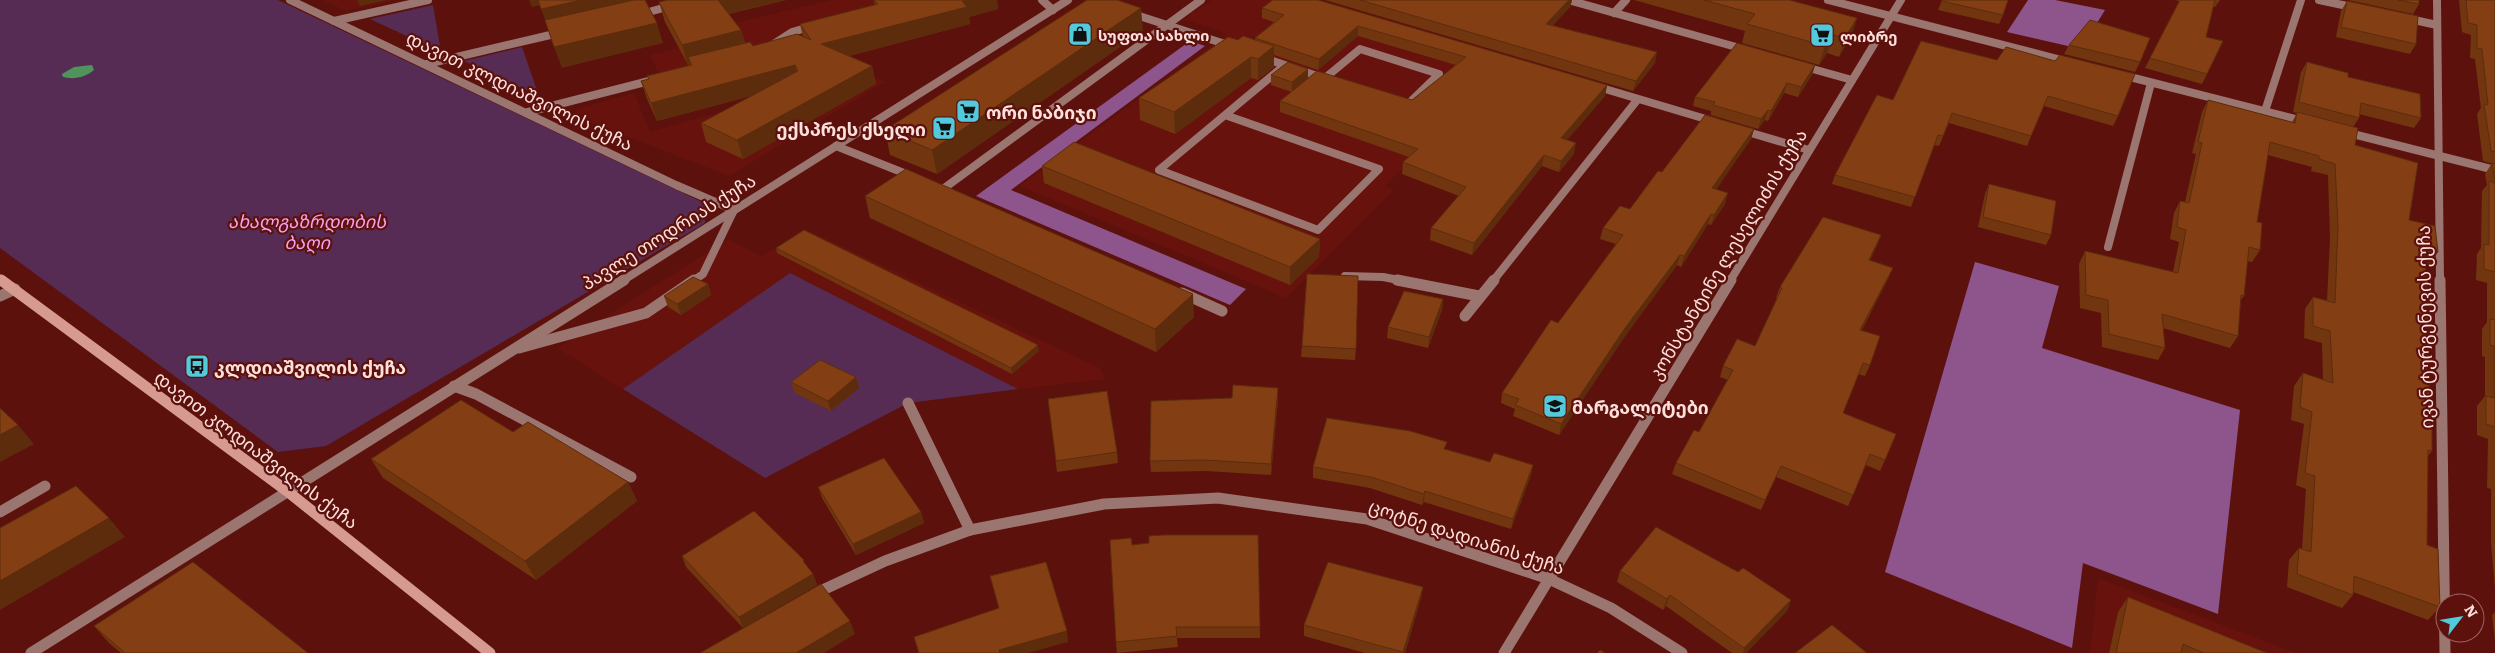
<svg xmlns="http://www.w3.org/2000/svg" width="2495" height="653" font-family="Literata,'Noto Sans Georgian',serif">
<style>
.built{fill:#67120d}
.green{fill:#562c54}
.forest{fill:#8e548c}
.water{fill:#50945d}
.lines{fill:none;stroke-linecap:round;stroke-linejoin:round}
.service-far1{stroke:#9b756f;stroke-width:8}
.service{stroke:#9b756f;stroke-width:11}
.minor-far1{stroke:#9b756f;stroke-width:8}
.minor{stroke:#9b756f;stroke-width:11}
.tertiary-far1{stroke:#9b756f;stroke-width:8}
.tertiary{stroke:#9b756f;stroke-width:11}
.secondary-far1{stroke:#d69a91;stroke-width:8}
.secondary{stroke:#d69a91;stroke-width:11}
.wall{fill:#713610}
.shaded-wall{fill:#5c2c0d}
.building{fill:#833f13;stroke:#5c2c0d}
.labels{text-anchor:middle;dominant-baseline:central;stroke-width:4.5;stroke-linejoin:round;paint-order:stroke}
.far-poi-label{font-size:15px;font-weight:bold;fill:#fde0dc;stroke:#5d110d;text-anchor:start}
.street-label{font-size:18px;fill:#fde0dc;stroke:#5d110d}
.poi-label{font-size:18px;font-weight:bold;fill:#fde0dc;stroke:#5d110d;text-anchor:start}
.park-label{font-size:18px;font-style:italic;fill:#f3a1ef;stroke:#5d110d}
</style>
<rect width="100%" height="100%" fill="#5d110d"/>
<path class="built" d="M323,0h74l-51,11z
M831,0h77l-120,31 -31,20 -97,25 -10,-21 52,-13 25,-17z
M1212,0h86l210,65 -123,121 9,4 -108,108 -266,-112 207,-152 -43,-15z
M861,71l24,11 -156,94 -155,-60 3,-7 57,-16 16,39z
M807,230l293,138 5,11 -87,10 -228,-116 -167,116 -66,-41 171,-109 33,17z
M2098,578l198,75h-206z"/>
<path class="green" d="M0,0h278l426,203 1,20 -379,223 -48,6 -278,-204z
M433,5l8,47 -71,-33z
M522,47l17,49 -75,-35z
M790,273l228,116 -110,14 -143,75 -142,-89z"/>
<path class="forest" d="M2028,0h27l50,10 -24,39 -74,-17z
M1190,41l15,5 -194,144 235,99 -16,16 -254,-109z
M1975,262l84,24 -17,62 198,62 -22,204 -135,-51 -11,85 -187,-76z"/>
<path class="water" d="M92,65l2,5c-8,7 -20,10 -31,7l-1,-3 12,-7z"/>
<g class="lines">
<path class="service-far1" d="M1568,0l179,50
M1614,13l12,-13
M638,15l54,-15
M334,21l94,-21
M1167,25l64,21
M772,45l20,-13 21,-6
M1261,57l65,22
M427,64l136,-32
M1802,66l50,14
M1325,78l35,-29 79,25 -32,31 -6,-2
M528,112l125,-32
M1225,115l154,54 -61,61 -159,-60z
M1225,115l55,-46
M1345,276l38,1 21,4
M693,281l10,-7 31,-64"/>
<path class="service" d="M1397,280l82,16
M519,348l127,-35 48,-33
M454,386l22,8 155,83
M908,403l62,127
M0,512l45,-26"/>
<path class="minor-far1" d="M290,0l386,185 58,25
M1042,0l11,10
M2319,0l38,8
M2437,0l3,281
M1130,13l37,12
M2405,18l32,7
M1595,86l121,36
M2265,111l36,-111
M1741,130l68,20
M836,146l78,31
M943,189l258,-189
M2108,247l43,-164
M1493,281l145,-182
M1730,281l171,-281"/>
<path class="minor" d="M2440,280l5,373
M1182,293l40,18
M0,296l15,-7
M1465,316l29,-36
M814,594l71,-33 85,-31 134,-26 114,-6 149,21 182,60 62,29 71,45
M1504,653l227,-373"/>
<path class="tertiary-far1" d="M1828,0l241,62
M2122,75l185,47
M2345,132l150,38
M622,281l446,-281"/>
<path class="tertiary" d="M31,653l593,-373"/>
<path class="secondary-far1" d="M0,279l3,2"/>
<path class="secondary" d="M1,280l286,211 203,162"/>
</g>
<path class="wall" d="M668,0h118l-57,14 12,16 4,13 8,3 50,-9 -3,-13 75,-19 -1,-5h123l1,9 -29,8 1,7 -121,32 23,10 4,18 -133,75 -37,-17 -5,-19 50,-27 -94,25 -10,-22 -6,-18 7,-2 -1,-3 43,-11v-1l-2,1 -23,-43 -6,-20z
M1273,0l334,85 -2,11 -38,44 7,14 -15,18 -17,-6 -70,89 -42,-15 1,-12 28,-32 -57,-22 1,-12 6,-5 -129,-45v-11l12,-9 -21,-7v-10l37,3 104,22 44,-35 -98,-29 -40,34 -44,-15v12l-16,13 -7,-2 -76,56 -35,-14 -1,-22 99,-58h17v-2l19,-16 -12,-4v-10z
M1325,0h247l-2,7 -17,18 102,38 -22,28z
M1634,0h155l68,18 -6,18 -12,21 -12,-4 -8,12 -77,-22 3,-12z
M1942,0l61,15 -4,9 -61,-14z
M2175,0h45l-5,7h-2l-7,30 1,37 -5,10 -57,-16 34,-67z
M2348,0h71v4l-6,10z
M2459,0h36v588l-4,-44v-55l-4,-1 1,-49 -11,-4v-29l8,-10v-39l-3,-1v-27l5,-7v-39l-11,-3 1,-26 4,-6 1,-57 5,-6 -2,-11 7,-11 2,1 -11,-3 -6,-47 4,-6 -6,-49 -5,-1 1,-23 -9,-3z
M2347,1l69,43 -6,10 -74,-17 5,-26z
M1143,31l-206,143 -47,-19 -5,-25z
M1921,41l197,75 -5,10 -69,-20 -17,40 -78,-23 -10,23 -5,-1 -23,62 -79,-23 3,-9 58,-75z
M2069,45l71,17 -5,10 -71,-18z
M2307,62l41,15 73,41 -7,10 -55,-14v4l-6,9 2,18 54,75 29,32 -8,12 -5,-1 4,97 -2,3 5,88 -4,5 -1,89 13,62 -12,13 -75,-28v3l-11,13 -55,-21 2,-27 10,-12 3,1 4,-60 -10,-4 8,-61 -13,-4 3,-34 9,-13 20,7 -1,-37 -18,-5 1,-29 8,-12 14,4 3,-63 -2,-63 -17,-4 1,-4 -44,-12 -11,67 3,28 -8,12 -5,-1 -3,35 -4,5 -2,35 -8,12 -67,-20 2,20 -7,12 -56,-13 -1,-34 -21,-5 -1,-44 6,-13 88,21 6,-30 -9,-3 4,-26 6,-12 5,1 11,-48 -4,-1 10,-41 6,-12 84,22 5,-9 -4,-1 8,-40z
M1815,65l-3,10 -14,22 -14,-4 -16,28 -3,-1 -7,9 -47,-14v-4l-18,-5 2,-9z
M1754,129l-3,10 -35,50 9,15 -14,21 -3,-1 -27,43 -4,-2 -54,74 -64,96 -46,-19 2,-7 -14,-6 1,-10 56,-70 58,-79 -16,-5 3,-11 27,-19 32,-37z
M1042,166l278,73 -1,18 -29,28 -246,-102z
M1989,184l62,51 -5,10 -68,-18 7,-33z
M865,196l329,121 -38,35 -286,-134z
M1881,235l-11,25 23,8 -5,11 -26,51 8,35 -5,11 -7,-2 -15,39 42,47 -5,11 -14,-6 -18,41 -72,-29 -15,33 -89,-36 4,-11 23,-31 29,-52 -8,-3 3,-11 32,-20 22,-48h-1l4,-11z
M776,248l263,103 -27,23 -235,-121z
M708,284l3,11 -30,20 -13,-8 -4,-11z
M1443,299l-1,11 -14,38 -41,-10 1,-11z
M1302,346l54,3 -1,11 -54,-3z
M856,377l3,11 -28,23 -36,-18 -4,-11z
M1278,388v10l-7,77 -65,-4 -55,1 -1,-11 82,-63z
M1048,399l69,53 1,11 -61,9z
M513,432l115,50 9,19 -101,79 -153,-102 -12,-19z
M1446,449l44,13 43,3 -2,10 -20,54 -87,-27 -2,3 -52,-17 -57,-10v-11z
M818,487l103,25 3,11 -68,32 -34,-57z
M1258,535l2,103h-83l1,9 -61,6 -1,-11 16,-97z
M682,556l124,9 7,9 4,11 -74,43 -57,-61z
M1620,571l118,1 53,28 -4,11 -41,42h-14l-66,-47 -3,4 -46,-28z
M1423,587l-2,11 -16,55h-40l-61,-17v-11z
M2128,597l139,56h-158l9,-41z
M2495,612v29l-3,-26z
M94,626l214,27h-187l-12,-10z"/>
<path class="shaded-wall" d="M357,0h30l-27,6z
M529,0h10l2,5 -9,2z
M582,0h61l-94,30 -8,-21z
M716,0h70l-66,16z
M965,0h32l1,9 -29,8 1,7 -145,38 -4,-18z
M1569,0h3l-2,7 -25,27 1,-10z
M1141,8l2,23 -206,143 -5,-24z
M1857,18l-6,18 -12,21 6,-19z
M657,23l6,20 -101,25 -8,-21z
M1358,26v10l-40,34 1,-11z
M741,30l6,20 -59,7 2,7 -2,1 -6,-20z
M1833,35l-6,18 -8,12 6,-19z
M1274,46v21l-16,13v-21z
M1657,52l-2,11 -22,28 3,-10z
M1251,57v21l-76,56 -1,-22z
M795,65l5,18 -143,38 -6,-18z
M1815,65l-3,10 -14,22 3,-10z
M872,66l4,18 -133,75 -6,-19z
M1308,69v10l-16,13v-10z
M1787,83l-3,10 -16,28 3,-10z
M1607,85l-2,11 -46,53 2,-11z
M1768,110l-3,10 -7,9 3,-10z
M1754,129l-3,10 -41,60 2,-11z
M1576,143l-2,11 -15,18 2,-11z
M1544,155l-2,11 -70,89 2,-12z
M1728,193l-3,11 -14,21 3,-10z
M1711,214l-3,10 -27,43 3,-11z
M1881,235l-4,11 -12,25 4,-11z
M1320,239l-1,18 -29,28v-18z
M1680,255l-3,10 -54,74 -64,96 2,-11 64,-96z
M1893,268l-5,11 -32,62 4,-11z
M708,284l3,11 -30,20 -4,-11z
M1193,294l1,23 -38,35 -1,-23z
M1443,299l-1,11 -14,38 1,-11z
M1038,345l1,6 -27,23 -1,-6z
M856,377l3,11 -28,23 -3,-10z
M1278,388v10l-7,77v-11z
M18,425l16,19 -34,18v-27z
M1533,465l-2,10 -20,54 2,-10z
M628,482l9,19 -101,79 -11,-19z
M1425,491l-1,11 -2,3 2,-11z
M921,512l3,11 -68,32 -3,-11z
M109,518l16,19 -125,73v-29z
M813,574l4,11 -74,43 -4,-11z
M1423,587l-2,11 -16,55h-2z
M1670,595l-4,11 -3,4 4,-11z
M1791,600l-4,11 -41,42h-3l1,-5z
M850,621l5,13 -31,19h-28z
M1067,631l1,11 -40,11h-29v-3z"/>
<path class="building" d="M538,0h44l-41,9z
M634,0h11l12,23 -103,24 -9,-27z
M668,0h50l23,30 -59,15 -23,-43z
M874,0h91l-3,1 5,6 -146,37 51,22 -135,74 -36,-17 97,-52 -3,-6 -144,38 -10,-22 8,-2 -2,-3 45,-11 -4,-8 62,-15 3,4 44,-12 14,6 -11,-16 78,-20z
M1087,0h30l24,8 -209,142 -47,-20z
M1273,0h45l289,85 -46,53 15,5 -15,18 -17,-6 -70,88 -43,-15 35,-41 -63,-25 15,-13 -138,-48 37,-30 95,29 54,-43 -108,-31 -39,33 -64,-21 29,-23 -22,-7z
M1360,0h209l-23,24 111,28 -21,29z
M1704,0h85l68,18 -12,20 -12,-3 -8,11 -78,-22 8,-10z
M1942,0h66l-5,15 -61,-14z
M2180,0h35l-9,37 17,4 -16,33 -57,-16z
M2398,0h21v4z
M2466,0h29v152l-4,-1 -7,-47 4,1 -6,-56 -5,-1v-23l-9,-2z
M2347,1l71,15 -2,28 -75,-17z
M2090,20l60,18 -10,24 -71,-17z
M1243,36l31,10 -16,13 -7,-2 -77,55 -35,-14 89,-61 10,3z
M1921,41l76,19 9,-13 49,14 5,-6 75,19 -17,42 -70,-20 -17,40 -79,-23 -9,23 -5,-1 -23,62 -80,-22 42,-80 16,5z
M1737,43l78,22 -14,22 -14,-4 -16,28 -3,-1 -7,9 -48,-14 2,-3 -20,-5z
M1288,62l20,7 -16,13 -21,-7z
M2307,62l41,11v4l72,17 1,24 -60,-15 -2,15 -60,-16z
M2208,100l87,23 2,-11 61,16 -3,17 63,18 -9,57 26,6 3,26 -13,-3 4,111 -3,-1 6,52v40l-4,-1 -1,95 11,4 2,58 -86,-31 -1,19 -56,-21 2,-26 12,4 4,-76 -10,-3 7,-61 -12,-5 3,-34 30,10 -3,-52 -17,-5v-29l22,6 3,-77 -3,-62 -16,-5v-3l-49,-14 -13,80 5,1 -2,27 -11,-3 -5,49 -3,-1 -3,41 -76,-22 3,34 -56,-14 -1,-34 -22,-5 -1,-44 93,22 8,-43 -9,-3 3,-26 9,2 13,-60 -4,-1z
M1705,115l49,14 -42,59 16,5 -14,22 -3,-1 -27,42 -4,-1 -55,73 -64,96 -46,-19 4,-6 -17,-6 49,-73 7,3 65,-88 -20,-7 17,-22 10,3 28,-38 4,1z
M1074,142l246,97 -30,28 -248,-101z
M2492,163l3,1v17z
M906,169l287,125 -38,35 -290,-133z
M2489,181l6,2v89l-11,-3v-25l5,1z
M1989,184l67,17 -5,34 -68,-18z
M1823,217l58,18 -12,25 24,8 -33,62 20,6 -10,29 -7,-2 -20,50 53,21 -11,26 -15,-6 -17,41 -72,-29 -16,34 -89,-37 18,-33 5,2 34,-62 -10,-4 14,-27 18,7 27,-58 -2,-1z
M804,230l234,115 -27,23 -235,-120z
M1307,274l51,2 -2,73 -54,-3z
M693,277l15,7 -31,20 -13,-8z
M1404,291l39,8 -14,38 -41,-10z
M2490,319l5,1v107l-9,-3v-28l8,2v-52l-4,-1z
M820,360l36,17 -28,24 -37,-19z
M1233,385l45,3 -7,76 -66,-4 -55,1 1,-60 81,-3z
M1107,391l10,61 -61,9 -8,-62z
M461,400l52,32 15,-10 100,60 -103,79 -154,-102z
M0,408l18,17 -18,10z
M1327,418l83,13 37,11 -3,7 46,13 4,-9 39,12 -20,54 -88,-28 -1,3 -53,-17 -58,-10z
M884,458l37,54 -68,32 -35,-57z
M76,486l33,32 -109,63v-53z
M754,511l50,49 -1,1 10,13 -74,43 -57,-61z
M1656,527l82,45 5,-4 48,32 -47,48 -74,-53 -3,4 -47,-28z
M1163,535h95l2,92h-84l1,9 -61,6 -6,-102 21,-2 1,7 17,-2v-7z
M193,562l115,91h-183l-31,-27z
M1046,562l21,69 -68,19 1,3h-81l-5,-16 85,-29 -9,-32z
M1328,562l95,25 -20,65 -99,-27z
M821,584l29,37 -54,32h-96z
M2128,597l139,56h-63l-21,-9 -2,9h-65z
M1832,625l35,28h-72z
M1600,650l5,3h-8z"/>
<defs>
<g id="shop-square" transform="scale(1.25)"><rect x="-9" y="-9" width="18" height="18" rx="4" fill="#53cadc" stroke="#5d110d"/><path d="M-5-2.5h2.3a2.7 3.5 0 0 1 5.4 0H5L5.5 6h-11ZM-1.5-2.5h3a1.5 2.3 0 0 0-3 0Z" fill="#111"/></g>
<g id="supermarket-square" transform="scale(1.25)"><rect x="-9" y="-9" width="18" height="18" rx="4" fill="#53cadc" stroke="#5d110d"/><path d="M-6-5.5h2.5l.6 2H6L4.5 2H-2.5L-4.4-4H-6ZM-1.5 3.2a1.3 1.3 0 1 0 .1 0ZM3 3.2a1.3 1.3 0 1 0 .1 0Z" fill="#111"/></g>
<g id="bus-square" transform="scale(1.25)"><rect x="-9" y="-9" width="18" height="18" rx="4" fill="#53cadc" stroke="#5d110d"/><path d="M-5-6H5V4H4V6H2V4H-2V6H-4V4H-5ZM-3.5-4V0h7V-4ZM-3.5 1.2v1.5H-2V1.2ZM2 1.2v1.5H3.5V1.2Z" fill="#111"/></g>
<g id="school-square" transform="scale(1.25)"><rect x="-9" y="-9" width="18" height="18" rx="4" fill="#53cadc" stroke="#5d110d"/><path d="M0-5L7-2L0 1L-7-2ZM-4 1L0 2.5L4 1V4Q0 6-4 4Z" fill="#111"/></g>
</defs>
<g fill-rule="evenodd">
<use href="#shop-square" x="1080" y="34"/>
<use href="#supermarket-square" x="1822" y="35"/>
<use href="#supermarket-square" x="968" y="111"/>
<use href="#supermarket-square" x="944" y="128"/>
<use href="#bus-square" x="197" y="366"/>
<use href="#school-square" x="1555" y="406"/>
</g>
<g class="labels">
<g class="far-poi-label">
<text x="1098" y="34">სუფთა სახლი</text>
<text x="1840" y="35">ლიბრე</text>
</g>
<g class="street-label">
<text transform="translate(520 90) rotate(26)">დავით კლდიაშვილის ქუჩა</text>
<text transform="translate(668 231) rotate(-32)">პავლე თოდრიას ქუჩა</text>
<text transform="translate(1727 254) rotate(-59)">კონსტანტინე ლესელიძის ქუჩა</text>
<text transform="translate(2424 327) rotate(-91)">ივან ტურგენევის ქუჩა</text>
<text transform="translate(257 449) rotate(37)">დავით კლდიაშვილის ქუჩა</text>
<text transform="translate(1467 536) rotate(18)">ცოტნე დადიანის ქუჩა</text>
</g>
<g class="poi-label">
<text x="986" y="111">ორი ნაბიჯი</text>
<text x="926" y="128" text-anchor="end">ექსპრეს ქსელი</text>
<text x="214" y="366">კლდიაშვილის ქუჩა</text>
<text x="1572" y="406">მარგალიტები</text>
</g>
<g class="park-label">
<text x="307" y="220">ახალგაზრდობის<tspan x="307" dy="21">ბაღი</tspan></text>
</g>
</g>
<g transform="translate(2460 618) rotate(59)"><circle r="24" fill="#5d110d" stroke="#9d6460"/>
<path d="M0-4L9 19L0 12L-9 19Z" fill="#53cadc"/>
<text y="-8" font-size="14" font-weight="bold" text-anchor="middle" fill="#fde0dc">N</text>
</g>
</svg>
